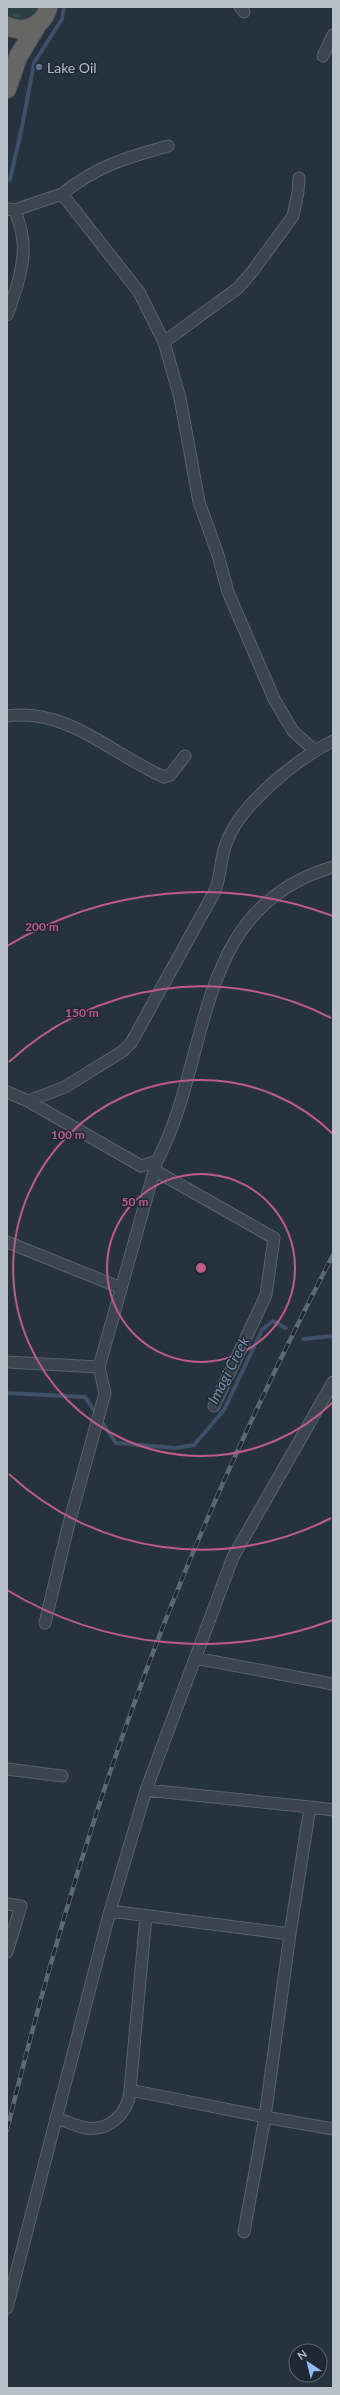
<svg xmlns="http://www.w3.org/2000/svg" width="340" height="2395" font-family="Lato,sans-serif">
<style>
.grass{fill:url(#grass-tufts)}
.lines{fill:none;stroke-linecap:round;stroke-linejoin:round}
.stream{stroke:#3d5067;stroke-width:4}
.minor-casing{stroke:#58626c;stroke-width:13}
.trunk-casing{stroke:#454f59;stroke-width:20}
.minor{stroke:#3b444f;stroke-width:11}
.trunk{stroke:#666664;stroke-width:18}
.rail-casing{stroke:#5d6876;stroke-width:4.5}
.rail{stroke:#1f2934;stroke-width:3;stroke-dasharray:9;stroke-linecap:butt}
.ring{fill:none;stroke:#be5b87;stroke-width:2}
.service-dot{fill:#5c6f8a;stroke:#1f2934;stroke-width:1.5}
.labels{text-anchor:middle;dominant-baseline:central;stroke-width:3;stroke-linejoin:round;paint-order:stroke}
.poi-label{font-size:14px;fill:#b7bfc9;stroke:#1f2934;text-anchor:start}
.water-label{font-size:15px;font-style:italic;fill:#7991aa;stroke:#1f2934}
.centre{fill:#be5b87;stroke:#1f2934;stroke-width:2}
.ring-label{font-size:12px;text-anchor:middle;font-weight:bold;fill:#be5b87;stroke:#1f2934;stroke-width:3;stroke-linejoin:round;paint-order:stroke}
</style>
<defs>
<pattern id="grass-tufts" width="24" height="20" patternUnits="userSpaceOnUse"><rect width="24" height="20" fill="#2a4041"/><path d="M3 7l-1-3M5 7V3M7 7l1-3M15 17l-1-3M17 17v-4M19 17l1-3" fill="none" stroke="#475a5b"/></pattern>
</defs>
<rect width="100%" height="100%" fill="#27323f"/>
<path class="grass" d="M7,7h31c-6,13 -18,16 -30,8z"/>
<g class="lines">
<path class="stream" d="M10,180l12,-53 12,-64 28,-44 2,-12
M303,1339l30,-3
M7,1393l78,4 31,46 60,5 18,-3 30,-35 38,-80 11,-9 13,7"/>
<g class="minor-casing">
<path id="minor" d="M240,7l4,5
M323,56l10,-21
M62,194c35,-28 63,-36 106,-48
M7,209l8,1c2,8 6,16 7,25 5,25 -6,56 -15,80
M15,210l47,-16 77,98 25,50 16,56 19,104 19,53 10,37 46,107 19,32 22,20
M164,342l74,-54 14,-16 41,-56 5,-24 1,-14
M7,716c62,-8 104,38 157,61l6,-2 15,-19
M7,1092l21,9 113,65 16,-5c56,-106 34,-253 176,-294
M28,1101l37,-14 58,-36 8,-8 84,-152c6,-15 5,-32 11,-47 13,-39 71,-85 107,-103
M154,1170l120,68 -8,57 -52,111
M7,1242l114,46
M7,1362l92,5
M45,1623l23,-96 37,-134 -6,-26 58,-206
M195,1658l138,26
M7,1769l55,7
M146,1790l164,17 -20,127 -25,183 68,12
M310,1807l23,3
M7,1904l14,2 -14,46
M110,1911l180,23
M146,1916l-16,174 135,27 -21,115
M56,2118c10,3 20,8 30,10 23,4 43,-16 44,-38
M7,2308l103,-397 36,-121 87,-233 100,-175"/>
</g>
<g class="trunk-casing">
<path id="trunk" d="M7,26c17,8 37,0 41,-19
M7,89l11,-32 21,-35"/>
</g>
<use href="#minor" class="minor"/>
<use href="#trunk" class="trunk"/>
<g class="rail-casing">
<path id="rail" d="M7,2130c38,-155 83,-309 139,-459 53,-142 117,-281 187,-416"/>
</g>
<use href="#rail" class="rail"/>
</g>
<g class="ring">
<circle cx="201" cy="1268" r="94"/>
<path d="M333 1402A188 188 0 1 1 333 1134"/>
<path d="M331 1518A282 282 0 0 1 9 1474M9 1062A282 282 0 0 1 331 1018"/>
<path d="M333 1620A376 376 0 0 1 7 1590M7 946A376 376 0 0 1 333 916"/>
</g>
<circle class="service-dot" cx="39" cy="67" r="4"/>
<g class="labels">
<g class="poi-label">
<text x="47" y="67">Lake Oil</text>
</g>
<g class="water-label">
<text transform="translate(228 1370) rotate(-63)">Imagi Creek</text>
</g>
</g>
<circle cx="201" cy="1268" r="6" class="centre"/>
<g class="ring-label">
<text x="42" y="931">200 m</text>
<text x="82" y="1017">150 m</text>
<text x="68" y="1139">100 m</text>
<text x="135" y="1206">50 m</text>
</g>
<rect width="340" height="2395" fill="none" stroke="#b7bfc9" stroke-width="16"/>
<g transform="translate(308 2363) rotate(325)"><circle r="19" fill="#1f2934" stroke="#5c6570"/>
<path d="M0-3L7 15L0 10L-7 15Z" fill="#92bcf3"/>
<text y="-6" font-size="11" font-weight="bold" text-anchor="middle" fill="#b7bfc9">N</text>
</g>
</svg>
